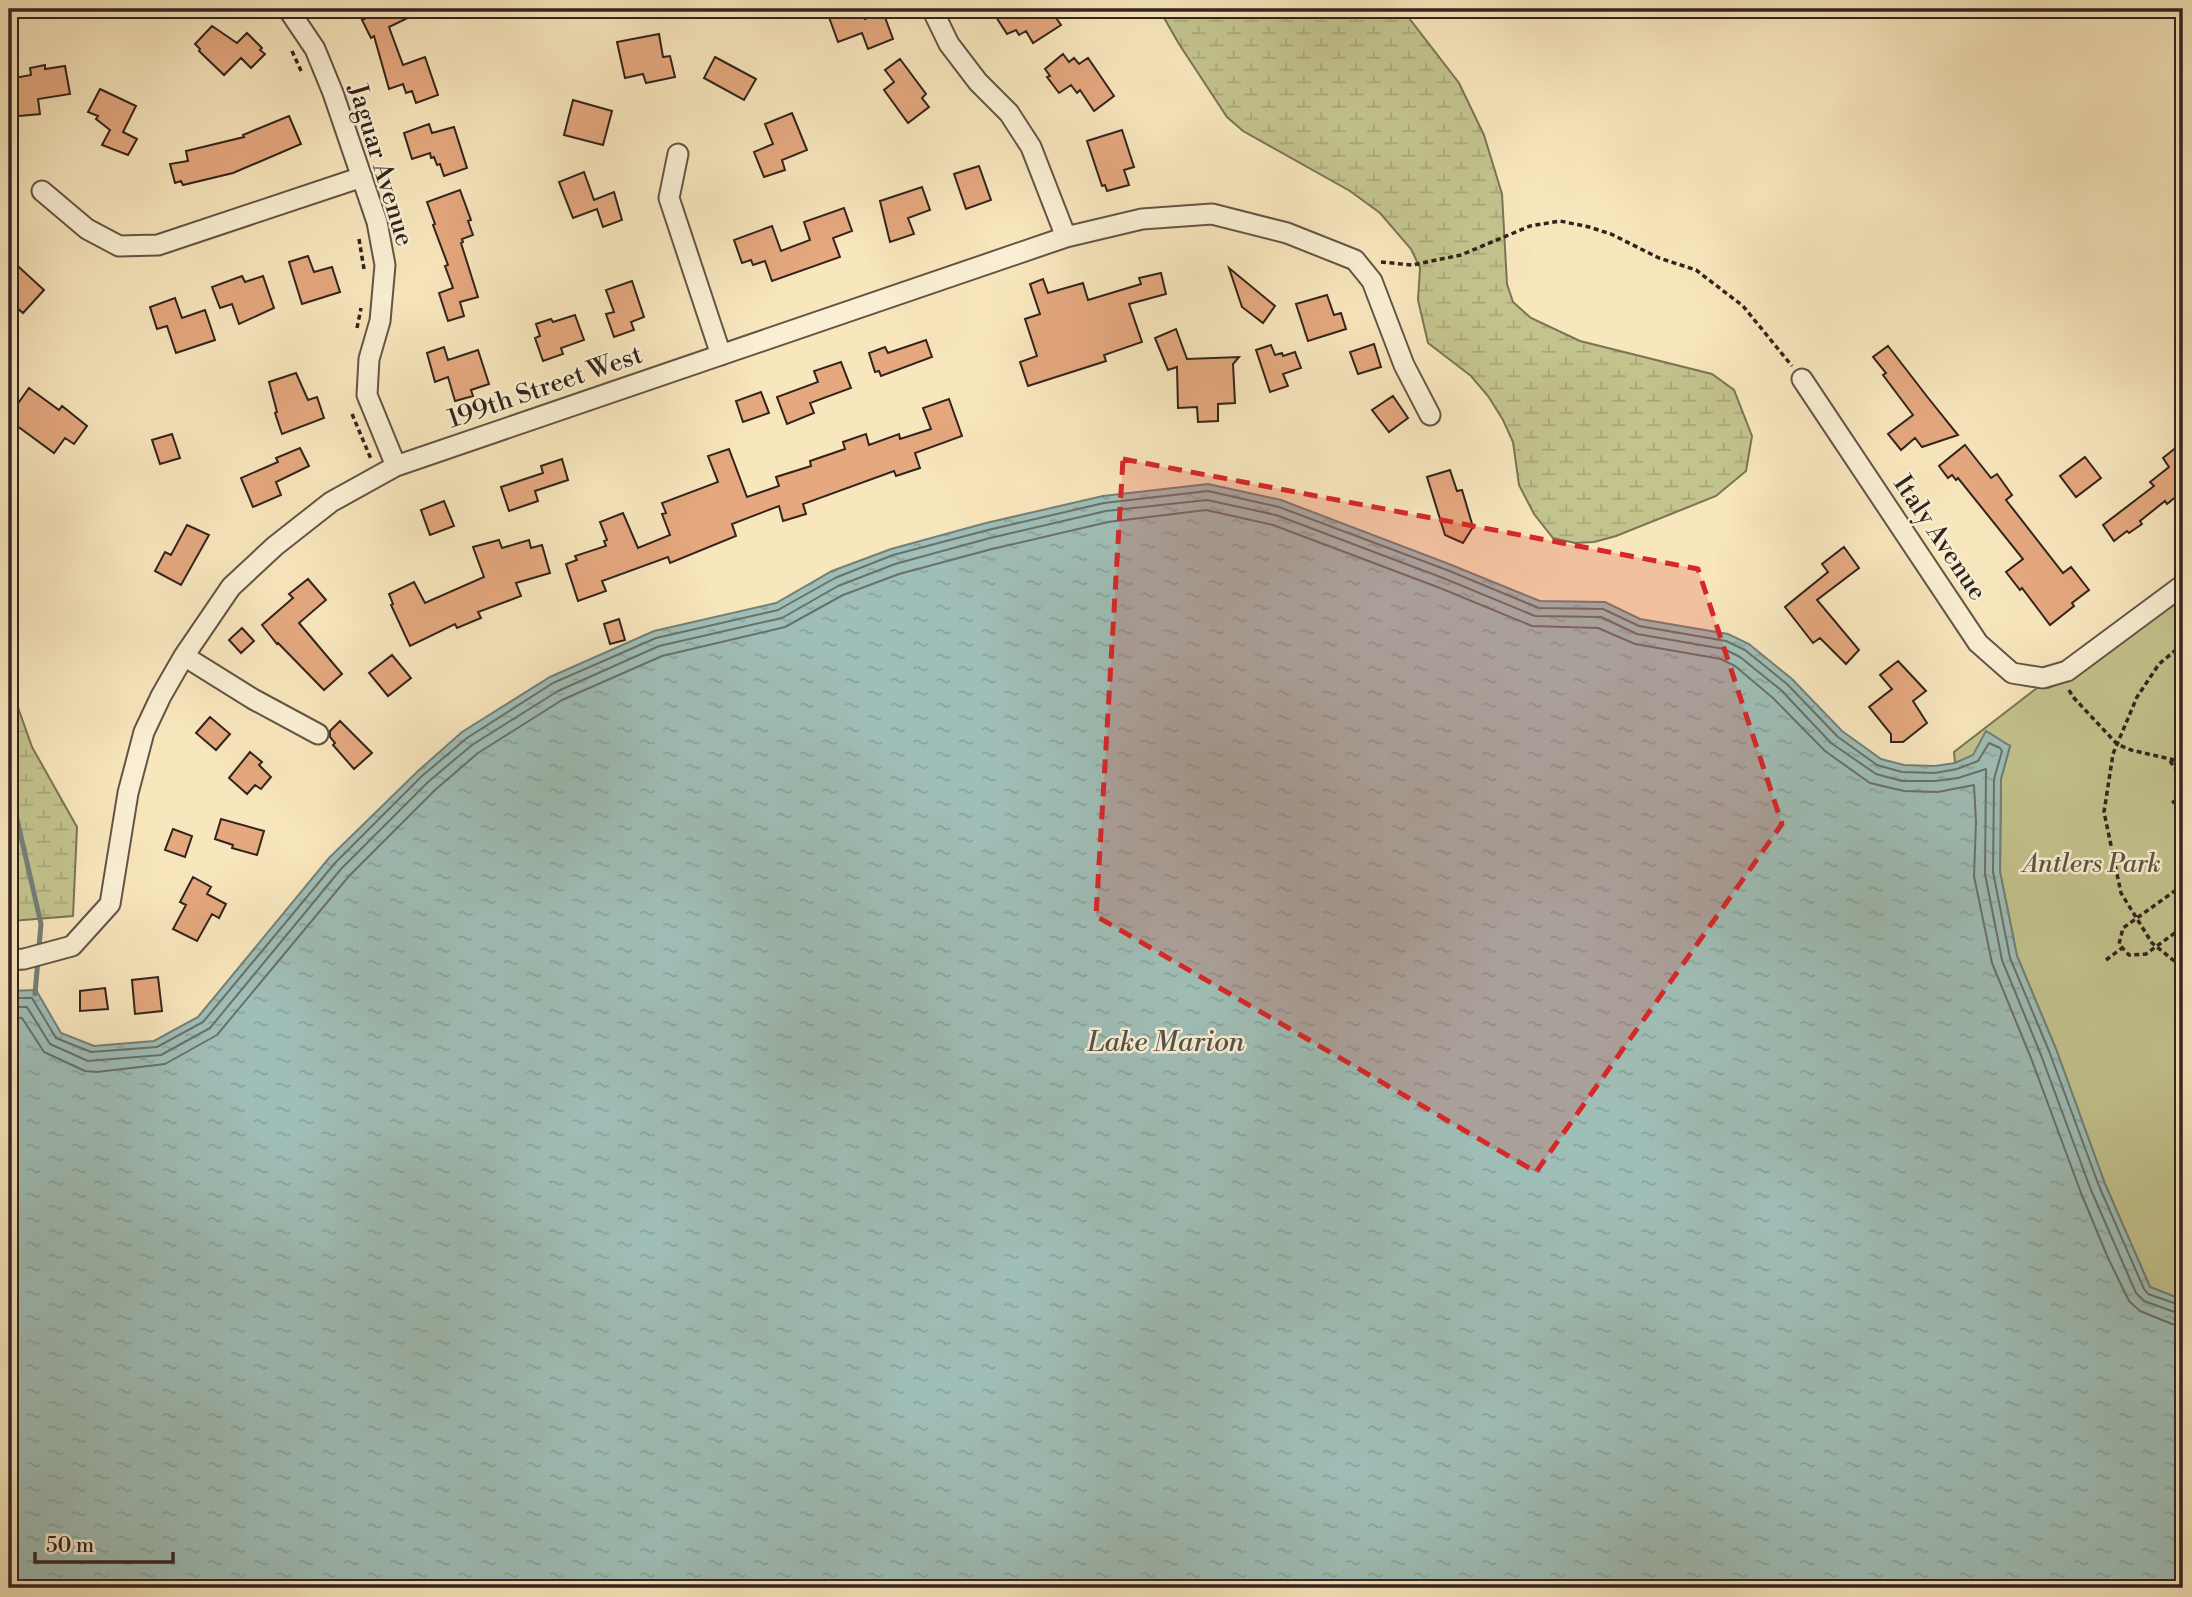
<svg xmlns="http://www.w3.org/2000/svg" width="2192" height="1597" font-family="'Libre Bodoni',serif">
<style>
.wetland{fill:url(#wetland-marsh);stroke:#7a7455;stroke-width:2}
.green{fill:#c3c38d;stroke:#7a7455;stroke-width:2}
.water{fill:url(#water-ripples);stroke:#738079;stroke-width:2}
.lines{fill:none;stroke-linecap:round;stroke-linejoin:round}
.shore{stroke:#68716a;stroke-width:2}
.stream{stroke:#738079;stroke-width:5}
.building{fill:#e5a87f;stroke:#32241d;stroke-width:2}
.minor-casing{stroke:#645445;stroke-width:23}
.path{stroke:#32241d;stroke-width:3.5;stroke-dasharray:5 3.5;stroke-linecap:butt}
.minor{stroke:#faefd4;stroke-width:19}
.marked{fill:#d62828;fill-opacity:0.2;stroke:#d62828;stroke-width:5;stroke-dasharray:14 9;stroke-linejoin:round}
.labels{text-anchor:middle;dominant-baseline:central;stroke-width:5;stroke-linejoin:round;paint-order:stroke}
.street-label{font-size:26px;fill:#32241d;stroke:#faefd4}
.park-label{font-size:26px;font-style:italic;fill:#5e543f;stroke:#faefd4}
.water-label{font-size:28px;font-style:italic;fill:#53524b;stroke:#faefd4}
</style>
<defs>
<pattern id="wetland-marsh" width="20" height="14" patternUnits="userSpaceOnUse" patternTransform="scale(1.75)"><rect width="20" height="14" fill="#c3c38d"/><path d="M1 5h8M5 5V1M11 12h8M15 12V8" fill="none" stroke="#a8a779"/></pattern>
<pattern id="water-ripples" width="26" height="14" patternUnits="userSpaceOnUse" patternTransform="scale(1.75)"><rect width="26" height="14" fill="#9fbeb7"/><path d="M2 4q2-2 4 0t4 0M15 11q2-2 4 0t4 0" fill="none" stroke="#89a39d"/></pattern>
</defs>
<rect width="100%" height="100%" fill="#f8e6bd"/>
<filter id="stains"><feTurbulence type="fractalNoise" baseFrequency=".00286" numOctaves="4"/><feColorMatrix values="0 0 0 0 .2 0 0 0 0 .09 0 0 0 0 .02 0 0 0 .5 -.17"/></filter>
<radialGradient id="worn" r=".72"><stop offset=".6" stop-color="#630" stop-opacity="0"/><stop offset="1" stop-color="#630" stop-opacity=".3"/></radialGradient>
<path class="wetland" d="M1159,9h243l57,74 25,52 18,59 5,90 6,18 18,16 49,23 132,33 22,16 18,46 -6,35 -30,25 -100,40 -22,6 -19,1 -22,-5 -19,-24 -15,-29 -6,-43 -10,-22 -15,-24 -17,-20 -43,-33 -10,-43 2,-32 -9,-19 -31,-36 -30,-22 -107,-60 -16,-14 -48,-73z
M9,682l23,65 45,80 -4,89 -62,5 -2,-2z"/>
<path class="green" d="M2183,595v705l-33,-13 -45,-103 -49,-135 -39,-93 -17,-84 1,-93 9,-33 -55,17 -1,-11 83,-64h11l12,-5z"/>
<path class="water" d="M1208,484l73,16 168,64 91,37 65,1 35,17 88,15 21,10 43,35 50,52 39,28 23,6 31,1 20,-3 18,-8 13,-24 24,15 -9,33 -1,93 17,84 39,93 49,135 45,103 33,13v288h-2174v-597l27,-1 25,43 33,13 60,-5 44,-24 131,-159 89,-87 44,-39 88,-55 104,-46 122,-28 56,-32 59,-22 95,-26 117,-27z"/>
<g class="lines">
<path class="shore" d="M9,998h23l24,40 35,14 66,-5 46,-25 132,-159 87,-87 45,-38 86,-55 103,-45 122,-28 57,-32 58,-23 95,-25 116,-27 104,-12 71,16 168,63 92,38 64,1 36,17 87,15 19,9 42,34 51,53 39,28 25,7 33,1 22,-4 21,-8 11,-18 11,5 2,3 -8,28 -1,93 17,86 39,93 50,135 45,103 4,5 35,12
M9,1007h18l23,37 38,17 73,-6 49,-27 131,-159 87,-87 44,-37 86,-54 101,-45 123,-28 56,-32 57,-22 95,-26 116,-27 101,-11 69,15 167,63 92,38 66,1 36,17 87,15 16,8 41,33 50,53 45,31 26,7h33l23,-3 28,-9 -1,105 17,86 39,95 50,135 45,103 8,8 39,14
M9,1017l13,1 22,34 41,19 12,1 68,-8 52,-29 132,-159 86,-86 43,-37 84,-53 100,-44 123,-29 58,-32 56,-21 93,-25 116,-27 98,-12 67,15 167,63 92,38 66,2 37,16 86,15 14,7 38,32 52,53 45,32 34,8 34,1 36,-7 2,37 -2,54 18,87 39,95 50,135 27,65 21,43 11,10 32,13 11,1"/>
<path class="stream" d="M9,784l32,140 -6,70"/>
</g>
<path class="building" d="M384,9h42l-37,18 14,38 22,-8 13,38 -22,8 -4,-12 -6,2 -3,-9 -14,5 -15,-53 -3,2 -9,-18z
M826,9h35l4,10 18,-7 10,27 -25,10 -6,-16 -24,9z
M991,9h59l11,16 -28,18 -7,-12 -7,4 -3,-5 -9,4z
M212,26l25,17 10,-10 15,15 -2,2 5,4 -14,14 -10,-10 -17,17 -25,-24 1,-2 -5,-5z
M659,34l4,23 7,-1 5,21 -29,6 -3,-9 -18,4 -8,-36z
M1063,54l6,8 5,-4 5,6 9,-6 26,38 -20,15 -14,-21 -3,3 -6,-8 -12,8 -12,-16 3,-1 -5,-7z
M715,57l41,22 -12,21 -40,-22z
M900,59l26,35 -4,4 7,9 -21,16 -24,-33 10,-8 -9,-12z
M45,65v4l20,-3 5,28 -32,5 2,15 -31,3v-21l8,-1 -3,-17 17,-3 -1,-7z
M100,89l36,17 -13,26 14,7 -9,16 -26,-10 8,-15 -14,-11 2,-3 -10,-4z
M573,100l39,11 -9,34 -39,-10z
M792,113l15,37 -25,10 3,10 -21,7 -10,-25 19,-8 -8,-20z
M289,116l12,28 -68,29 -50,12 -2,-4 -6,2 -5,-19 18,-3 -2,-10 58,-14 -1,-2z
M429,124l3,9 22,-6 13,41 -23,8 -4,-12 -3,1 -3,-8 -3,1 -1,-5 -18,6 -8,-26z
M1122,130l12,37 -10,3 5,15 -22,6 -2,-6 -3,1 -15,-45z
M979,166l12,34 -25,9 -12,-35z
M584,172l10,28 20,-8 8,28 -19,7 -6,-18 -24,9 -14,-36z
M922,187l8,23 -22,8 6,16 -24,8 -10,-41z
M460,190l11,30 -3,1 5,14 -11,4 1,3 -2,1 17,54 -18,5 4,14 -16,5 -9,-28 14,-5 -8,-22 3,-1 -15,-40 2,-1 -8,-22z
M844,208l8,23 -19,7 7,19 -68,24 -7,-20 -12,4 -2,-5 -9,3 -8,-23 38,-14 9,25 29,-11 -6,-18z
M308,256l6,16 18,-5 8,25 -38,12 -13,-42z
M9,258l35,32 -21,23 -14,-12z
M1229,268l46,38 -12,17 -21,-16z
M1161,273l5,21 -37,10 13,38 -38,13 2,6 -78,25 -8,-24 17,-6 -12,-37 15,-5 -10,-30 13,-5 5,14 35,-10 5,17 53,-16 -2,-6z
M242,276l3,6 18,-6 11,32 -35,16 -7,-20 -12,4 -8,-21z
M632,281l12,36 -13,5 3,8 -20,7 -8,-23 8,-2 -8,-22z
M1327,295l7,20 7,-2 5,16 -38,12 -12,-37z
M175,298l7,20 23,-8 10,30 -39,13 -9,-27 -10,3 -7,-22z
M575,315l9,25 -23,8 2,6 -20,7 -8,-23 5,-2 -4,-12 15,-5 2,3z
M1176,329l11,30 52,-2 -6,7 2,39 -17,1v17l-20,1 -1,-15 -19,1 -1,-41 -9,3 -13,-32z
M926,340l6,17 -51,19 -2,-5 -4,1 -6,-19 16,-6 3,6z
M1374,344l7,23 -23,7 -8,-22z
M1271,345l4,10 7,-2 1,3 12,-4 6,16 -18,6 5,12 -18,6 -14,-42z
M1888,346l41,53 29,36 -36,12 -7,-9 -14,12 -13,-16 25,-19 -30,-40 3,-2 -13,-16z
M444,347l4,13 30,-10 11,34 -18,6 2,6 -18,5 -7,-24 -13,5 -8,-29z
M841,362l10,26 -41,15 4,10 -27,11 -10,-27 41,-15 -4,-11z
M296,373l12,27 9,-3 7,21 -42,16 -7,-21 2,-1 -8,-30z
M29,388l30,22 3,-4 25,20 -13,18 -9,-6 -11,15 -45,-33v-4z
M761,392l8,21 -26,9 -7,-21z
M1393,396l15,22 -19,14 -17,-22z
M949,399l13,37 -47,17 5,15 -24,8 -2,-5 -91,33 3,10 -23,7 -4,-15 -47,18 4,12 -66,27 -2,-6 -66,24 4,10 -28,10 -12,-37 11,-4 -2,-4 31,-10 -2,-5 3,-1 -7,-18 23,-9 15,35 32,-13 -8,-21 4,-1 -4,-10 56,-21 -10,-26 21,-7 18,48 32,-11 -3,-9 35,-11 -1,-5 35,-12 -2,-7 23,-8 3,11 30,-11 1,5 31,-10 -8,-21z
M172,434l8,24 -20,6 -8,-24z
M2183,442v49l-16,13 -2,-3 -25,20 2,3 -13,9 -2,-2 -13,10 -11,-16 51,-39 -4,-4 19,-15 -6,-9z
M1965,445l26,33 6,-4 15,21 -6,5 57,73 8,-6 18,23 -17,13 2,3 -24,19 -28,-37 -2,2 -14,-18 17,-13 -65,-81 -2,2 -4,-5 -4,3 -9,-12z
M300,448l9,18 -33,16 5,13 -28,12 -12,-29 37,-16 -2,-4z
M2085,457l16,21 -25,19 -16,-21z
M562,459l6,21 -33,11 3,10 -29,10 -8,-24 42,-14 -2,-7z
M1450,470l7,21 5,-1 11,37 -10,16 -18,-8 -18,-58z
M444,501l10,25 -24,9 -9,-25z
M187,525l22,10 -28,50 -26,-14 10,-19 6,3z
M499,540l3,8 27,-8 2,8 11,-3 8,28 -34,10 5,13 -43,16 3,6 -24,10 -2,-4 -45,22 -19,-41 2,-1 -4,-10 25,-12 11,21 59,-26 -11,-30z
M1844,547l15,21 -42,32 42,50 -13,14 -26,-26 -7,5 -28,-36 43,-35 -6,-8z
M308,579l18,21 -27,23 43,51 -18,16 -46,-47 -1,1 -15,-19 31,-27 -4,-4z
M619,619l6,21 -15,4 -6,-20z
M242,628l12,13 -13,12 -12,-13z
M392,655l19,23 -23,18 -19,-23z
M1898,661l28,30 -13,10 14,22 -24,19h-12v-8l-22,-27 23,-18 -12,-14z
M210,717l20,17 -14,16 -20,-17z
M340,721l32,32 -18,16 -21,-24 2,-2 -5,-6v-6z
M250,752l12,10 -3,3 12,12 -10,12 -6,-4 -8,9 -18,-16z
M221,819l43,12 -7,24 -25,-7 1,-3 -18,-6z
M173,829l19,7 -7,21 -20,-7z
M193,877l18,10 -4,7 19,10 -7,14 -7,-4 -15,27 -24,-12 13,-24 -6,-3z
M158,977l4,34 -27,3 -3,-34z
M105,988l3,21 -28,2v-20z"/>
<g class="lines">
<g class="minor-casing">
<path id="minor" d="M288,9l27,40 18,44 44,129 8,43 -5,56 -11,38 -2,36 29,71
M932,9l17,35 29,38 31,31 22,34 35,90
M678,154l-9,44 52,157
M42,191l45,38 32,17 39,-1 204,-68
M1802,379l176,264 34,30 31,5 24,-7 116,-86
M184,656l69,43 65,35
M9,960l15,-1 48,-13 38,-42 18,-111 16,-61 17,-36 23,-40 47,-69 44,-41 56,-44 65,-36 670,-229 76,-18 70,-5 75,19 68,27 17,21 32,84 26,50"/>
</g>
<path class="path" d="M292,51l10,22
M359,239l5,30
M1381,262l31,3 49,-10 69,-29 30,-5 29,6 22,7 48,24 37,12 47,36 49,60
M357,328l4,-20
M352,414l19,45
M2183,644l-24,20 -22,33 -24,57 -9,58 17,81 31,50 31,25
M2069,690l4,7 44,47 14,6 52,12
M2170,761l13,19
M2172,803l11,-8
M2183,885l-60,43 -4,16 10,11 17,-1 37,-27
M2106,960l16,-12"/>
<use href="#minor" class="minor"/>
</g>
<path class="marked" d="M1123,459l575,110 84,255 -246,348 -440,-256z"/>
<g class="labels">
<g class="street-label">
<text transform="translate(381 165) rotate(73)">Jaguar Avenue</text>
<text transform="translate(545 387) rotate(-19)">199th Street West</text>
<text transform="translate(1940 538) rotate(56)">Italy Avenue</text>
</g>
<g class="park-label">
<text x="2092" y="864">Antlers Park</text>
</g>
<g class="water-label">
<text x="1166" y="1042">Lake Marion</text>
</g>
</g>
<rect width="2192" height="1597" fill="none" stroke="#f8e6bd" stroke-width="35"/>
<rect x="10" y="10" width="2171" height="1576" fill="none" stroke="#32241d" stroke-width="3.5"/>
<rect x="18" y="18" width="2157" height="1562" fill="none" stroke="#32241d" stroke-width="2"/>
<path d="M35 1552v10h138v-10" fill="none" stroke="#32241d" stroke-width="3.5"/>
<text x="46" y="1552" font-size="21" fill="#32241d" stroke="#faefd4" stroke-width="5" paint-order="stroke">50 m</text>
<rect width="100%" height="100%" filter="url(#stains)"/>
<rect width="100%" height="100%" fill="url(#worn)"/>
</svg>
